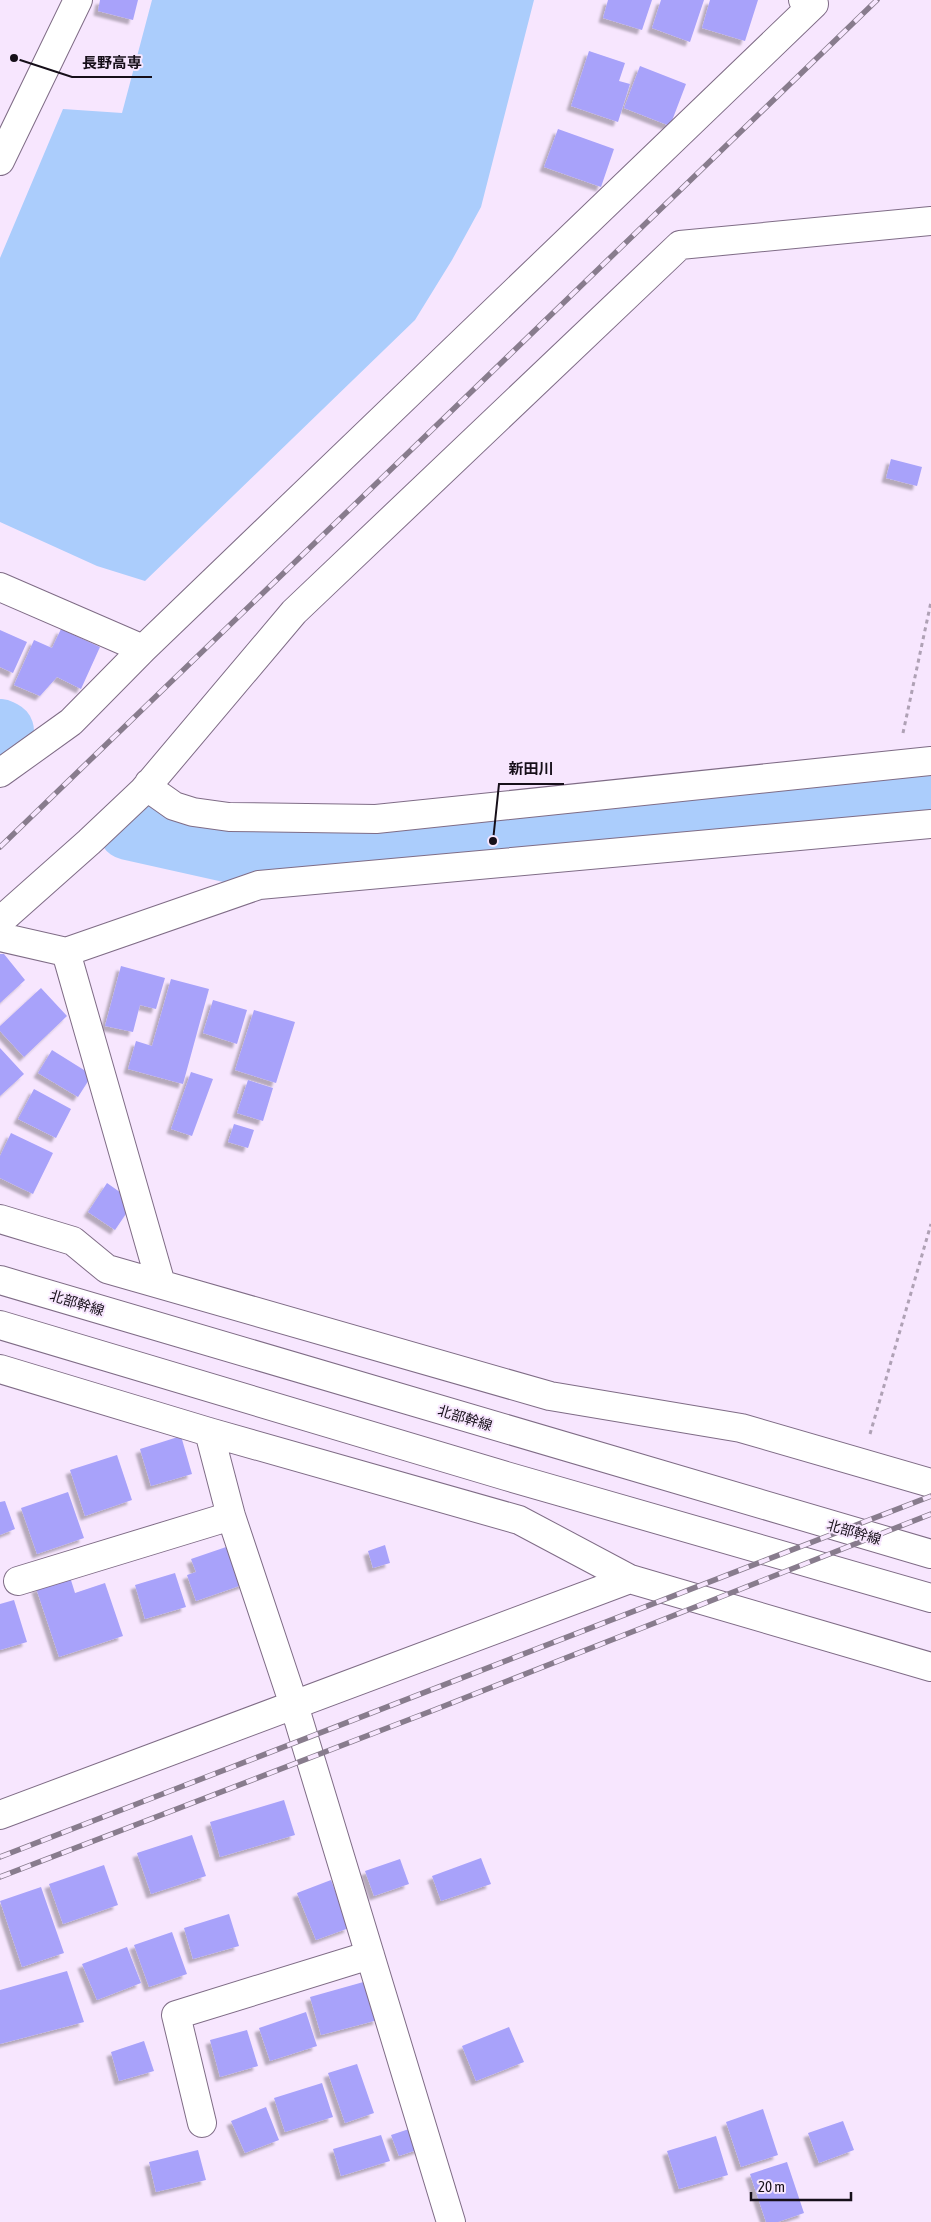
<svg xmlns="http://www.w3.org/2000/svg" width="931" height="2222" font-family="'Asap Condensed','Noto Sans JP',sans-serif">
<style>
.water{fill:#abcdfc}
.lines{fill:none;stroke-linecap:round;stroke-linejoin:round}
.river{stroke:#abcdfc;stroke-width:60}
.building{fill:#a8a2fa;filter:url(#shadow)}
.minor-casing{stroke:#7f6c86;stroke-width:30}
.path{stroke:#afa1b5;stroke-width:3;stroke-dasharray:4 4;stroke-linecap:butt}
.minor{stroke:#fff;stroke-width:28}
.rail-casing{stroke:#887c8d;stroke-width:5.5}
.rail{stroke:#f7e6fe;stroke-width:4;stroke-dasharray:11;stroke-linecap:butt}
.labels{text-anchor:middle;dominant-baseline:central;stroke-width:4;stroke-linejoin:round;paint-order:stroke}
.street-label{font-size:14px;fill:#160f19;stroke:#f7e6fe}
.leader{fill:none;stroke:#160f19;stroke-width:2}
.callout-dot{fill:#160f19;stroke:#f7e6fe;stroke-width:2}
.callout-label{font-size:15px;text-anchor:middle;font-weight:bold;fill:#160f19;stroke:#f7e6fe;stroke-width:4;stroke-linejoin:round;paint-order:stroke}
</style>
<defs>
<filter id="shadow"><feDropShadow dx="-4.5" dy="4.5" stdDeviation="1" flood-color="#0004"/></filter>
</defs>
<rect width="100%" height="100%" fill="#f7e6fe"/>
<path class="water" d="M152,0h382l-53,207 -29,53 -37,60 -270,261 -48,-15 -97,-44v-264l63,-149 59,4z"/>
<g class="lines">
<path class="river" d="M0,729l4,2
M128,830l130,29 235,-18 438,-44"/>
</g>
<path class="building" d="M100,0h38l-5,20 -35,-9z
M608,0h44l-10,30 -39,-12z
M661,0h43l-14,42 -38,-14z
M710,0h48l-13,41 -43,-13z
M589,51l36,12 -6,18 11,3 -12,38 -47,-16z
M640,66l46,18 -16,42 -46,-18z
M558,129l56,20 -13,38 -57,-20z
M891,459l31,8 -5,19 -31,-8z
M61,629l39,18 -19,42 -24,-12 -17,19 -26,-11 20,-45 18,8z
M0,630l27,12 -14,31 -13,-6z
M0,954h4l21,26 -25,23z
M121,966l44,12 -9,31 -16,-4 -7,27 -28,-6z
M171,979l38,10 -26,95 -55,-15 8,-28 16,5z
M41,988l26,28 -43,41 -24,-26v-5z
M213,1000l34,10 -10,34 -34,-11z
M254,1010l41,12 -19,61 -41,-13z
M0,1048l24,26 -24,22z
M52,1050l40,25 -14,22 -40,-24z
M191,1072l22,7 -21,57 -21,-7z
M248,1080l25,8 -10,33 -26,-8z
M34,1089l37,20 -15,29 -38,-19z
M234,1124l20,6 -6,18 -20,-6z
M11,1133l42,20 -20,41 -33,-16v-22z
M107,1183l27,19 -19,28 -27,-18z
M181,1436l11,38 -41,12 -11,-37z
M117,1455l15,45 -47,16 -15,-46z
M68,1492l16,46 -47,16 -16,-46z
M5,1501l10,28 -15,6v-33z
M232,1545l13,39 -49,17 -9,-26 9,-3 -5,-13z
M385,1545l5,18 -17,5 -5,-17z
M175,1573l11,34 -41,12 -10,-34z
M70,1577l5,16 30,-10 18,53 -64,21 -23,-69z
M14,1600l13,42 -27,8v-46z
M284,1800l11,35 -75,22 -10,-35z
M192,1835l14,41 -55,18 -14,-41z
M481,1858l10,26 -50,17 -9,-25z
M400,1859l9,25 -35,12 -9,-25z
M104,1865l14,40 -55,19 -14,-40z
M331,1880l18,48 -33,12 -19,-47z
M41,1887l23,66 -42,14 -22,-66z
M229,1914l10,32 -46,13 -9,-31z
M172,1932l15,42 -38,13 -15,-42z
M127,1947l14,36 -44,17 -15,-36z
M67,1971l17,51 -84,22v-54z
M367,1981l11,39 -57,15 -11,-38z
M306,2012l11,34 -47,15 -11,-33z
M509,2027l15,35 -48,19 -14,-35z
M247,2030l11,36 -38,11 -10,-37z
M144,2041l10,30 -35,10 -8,-29z
M357,2064l17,49 -29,10 -17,-50z
M322,2083l11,34 -48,15 -11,-34z
M266,2107l13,33 -34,13 -14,-32z
M763,2109l15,46 -37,12 -15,-45z
M843,2121l11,29 -35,13 -11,-30z
M412,2128l8,21 -21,7 -8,-21z
M381,2135l9,26 -49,15 -8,-27z
M716,2136l12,39 -49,14 -12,-38z
M198,2150l8,30 -50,12 -7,-30z
M787,2162l17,51 -26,9h-12l-16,-48z"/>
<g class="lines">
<g class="minor-casing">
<path id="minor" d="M0,161l78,-161
M0,587l143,62 671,-645 -11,-4
M0,773l71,-51 72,-73
M149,783l8,11 17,12 19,6 36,5 147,2 555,-58
M0,921l89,-79 54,-51 151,-179 386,-367 251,-24
M0,937l66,15 193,-67 672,-61
M66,952l95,332
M0,1219l73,22 34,28 443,127 191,32 190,55
M0,1280l931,274
M0,1325l506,151 425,122
M0,1369l209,63 310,88 111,59 301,88
M209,1432l22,84 63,189 157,517
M18,1581l213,-65
M0,1815l630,-236
M202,2123l-26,-108 194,-60"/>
</g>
<path class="path" d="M903,733l28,-131
M870,1434l61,-210"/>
<use href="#minor" class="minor"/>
<g class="rail-casing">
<path id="rail" d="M0,847l877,-847
M0,1857l931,-361
M0,1877l434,-167 497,-196"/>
</g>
<use href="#rail" class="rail"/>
</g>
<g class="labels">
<g class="street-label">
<text transform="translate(77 1303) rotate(17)">北部幹線</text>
<text transform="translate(465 1418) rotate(17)">北部幹線</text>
<text transform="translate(854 1532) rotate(16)">北部幹線</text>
</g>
</g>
<path class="leader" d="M14 58L72 77H152M493 841L499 784H564"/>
<g class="callout-dot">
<circle cx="14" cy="58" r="5"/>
<circle cx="493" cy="841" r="5"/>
</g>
<g class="callout-label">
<text x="112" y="68">長野高専</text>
<text x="531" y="774">新田川</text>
</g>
<path d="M751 2192v8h100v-8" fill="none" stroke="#160f19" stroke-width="2.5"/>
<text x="758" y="2192" font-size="15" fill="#160f19" stroke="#f7e6fe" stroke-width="4" paint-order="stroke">20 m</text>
</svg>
